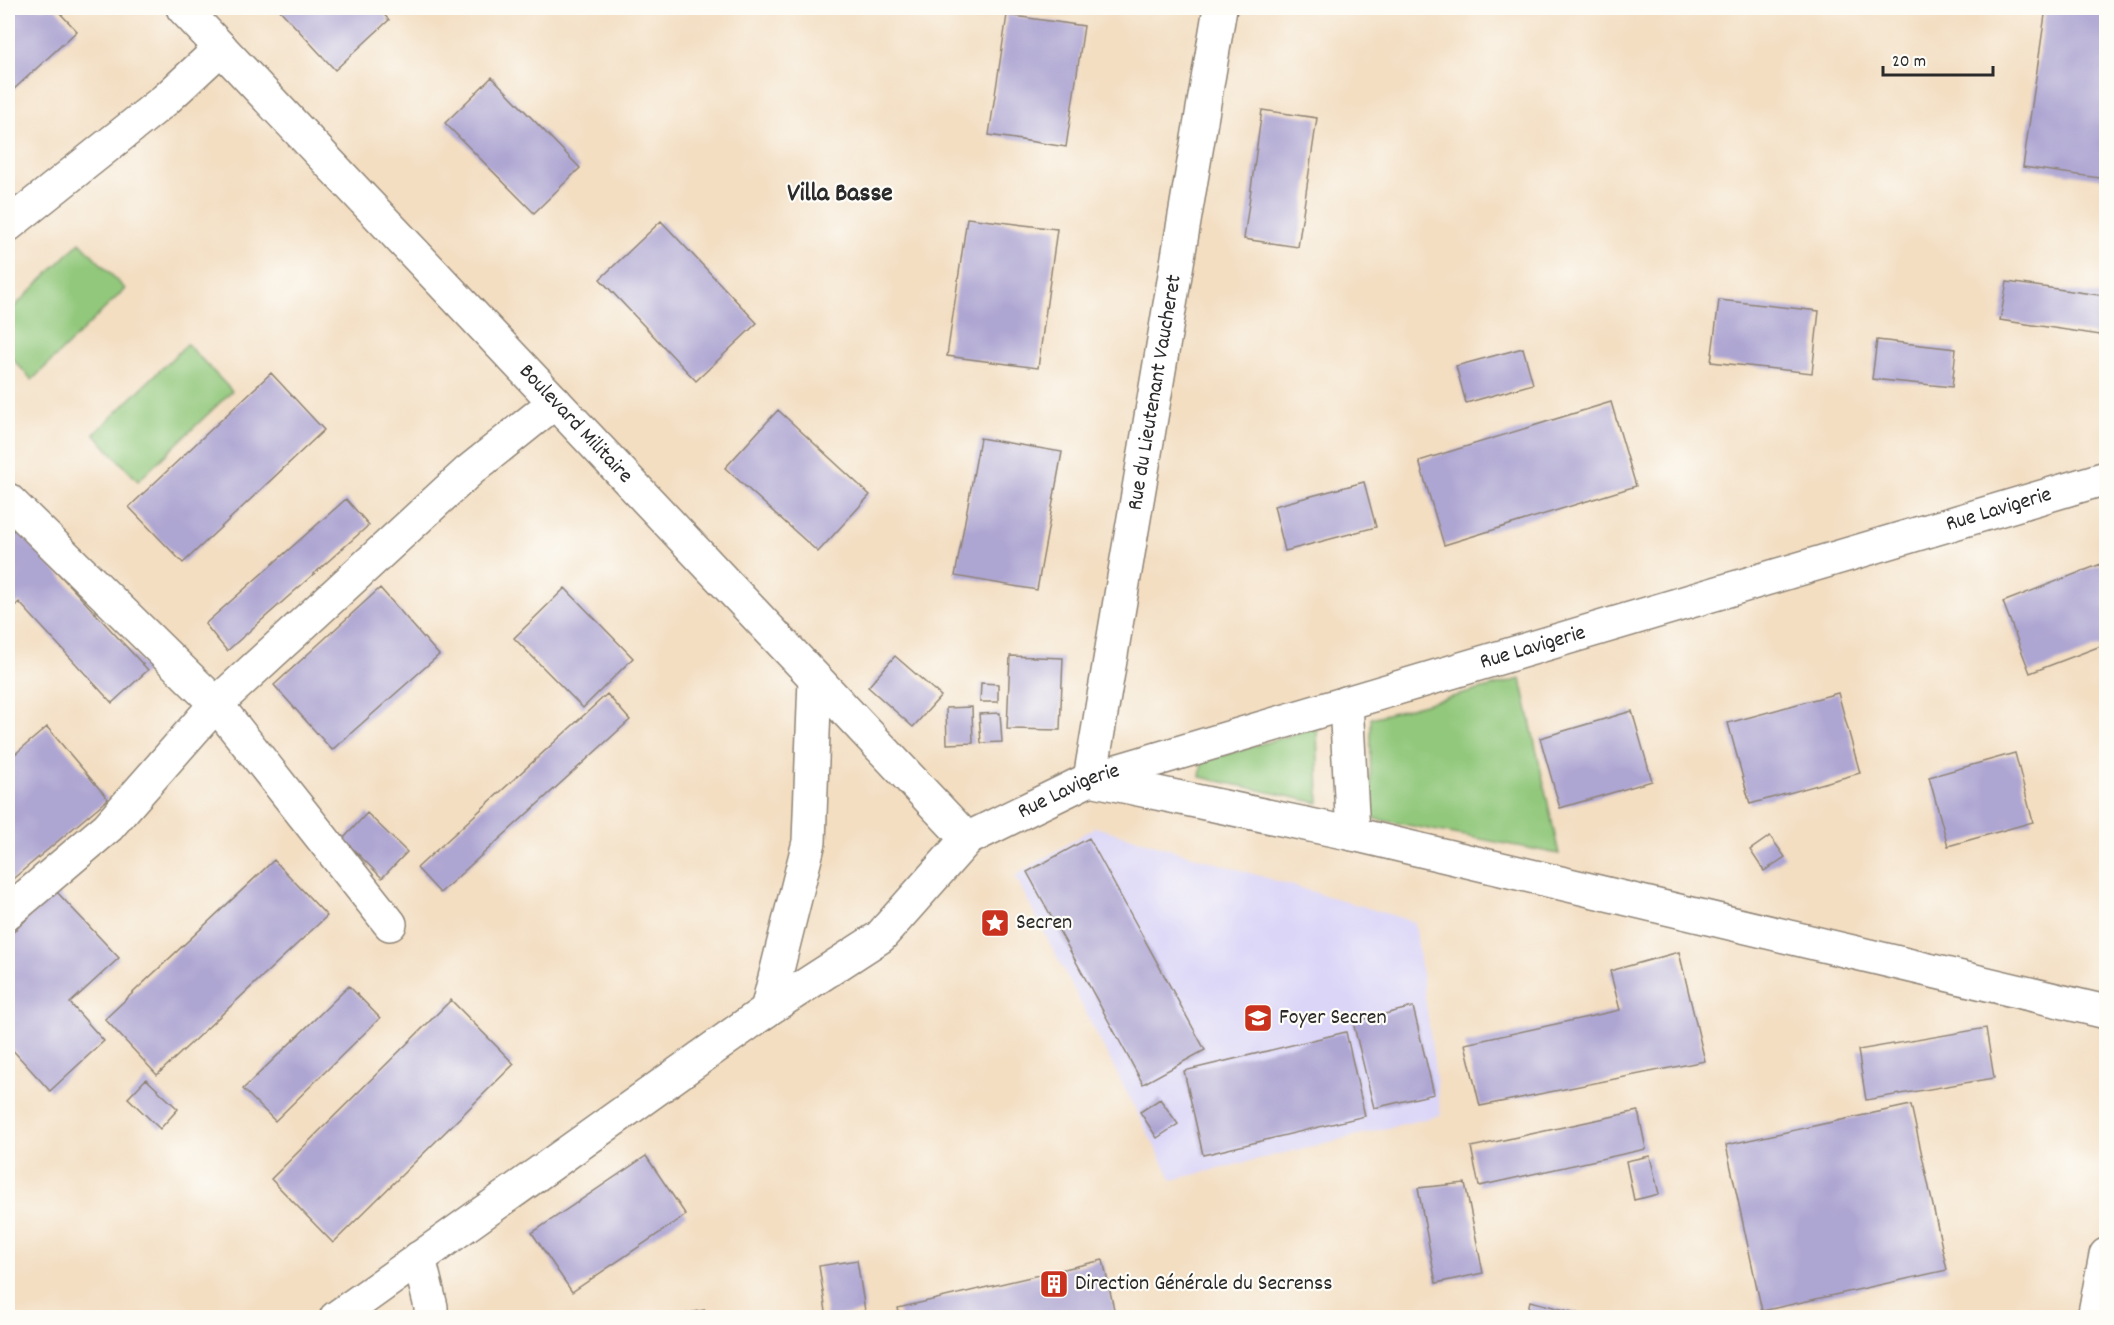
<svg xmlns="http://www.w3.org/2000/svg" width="2114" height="1325" font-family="Dekko,sans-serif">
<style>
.built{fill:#dbd6f7}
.green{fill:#92c87b;stroke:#5e7a53;stroke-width:1.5}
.building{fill:#aea6d2}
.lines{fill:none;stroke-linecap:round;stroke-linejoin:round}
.street-casing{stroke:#8f8476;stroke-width:36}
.street{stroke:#fff;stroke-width:33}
.labels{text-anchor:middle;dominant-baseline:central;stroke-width:4.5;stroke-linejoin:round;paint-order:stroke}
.street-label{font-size:22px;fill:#2b2b2b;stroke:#fdfcf7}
.poi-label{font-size:22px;fill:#2b2b2b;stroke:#fdfcf7;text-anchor:start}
.quarter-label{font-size:26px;font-weight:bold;fill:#2b2b2b;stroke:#fdfcf7}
</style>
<rect width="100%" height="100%" fill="#fdfcf7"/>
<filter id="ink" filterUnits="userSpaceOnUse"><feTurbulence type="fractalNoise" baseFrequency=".0167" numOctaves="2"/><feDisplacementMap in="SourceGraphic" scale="12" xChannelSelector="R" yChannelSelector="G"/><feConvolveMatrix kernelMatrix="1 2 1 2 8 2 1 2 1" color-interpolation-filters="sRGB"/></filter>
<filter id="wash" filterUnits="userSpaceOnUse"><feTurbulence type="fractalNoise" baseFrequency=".008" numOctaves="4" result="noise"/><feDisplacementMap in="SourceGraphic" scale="24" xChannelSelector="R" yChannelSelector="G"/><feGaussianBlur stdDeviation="1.35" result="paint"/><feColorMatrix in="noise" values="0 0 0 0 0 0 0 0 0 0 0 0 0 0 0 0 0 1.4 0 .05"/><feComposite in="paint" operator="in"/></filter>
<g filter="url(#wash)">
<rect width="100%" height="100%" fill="#f3dec2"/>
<path class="built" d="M1095,827l320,95 26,193 -269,65 -157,-304z"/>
<path class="green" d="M80,242l45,47 -93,91 -24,-26v-41z
M187,344l45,47 -94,90 -44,-47z
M1521,679l38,175 -189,-36 1,-100z
M1317,727l2,76 -119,-26 2,-15z"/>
<g id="blocks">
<path class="building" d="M8,8h47l22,23 -65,60 -4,-5z
M278,8h100l11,12 -54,50z
M2046,8h60v171l-83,-12z
M1007,15l77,11 -18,121 -77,-12z
M492,77l88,91 -46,45 -89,-90z
M1262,110l55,8 -19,129 -54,-8z
M967,218l90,11 -19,139 -91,-12z
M661,221l96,102 -61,58 -96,-102z
M2007,282l99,14 -6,39 -100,-15z
M1719,300l100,11 -7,62 -101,-11z
M1877,340l79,9 -4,38 -80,-8z
M1523,348l10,36 -67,19 -10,-37z
M271,373l53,57 -141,133 -54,-56z
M1611,402l25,84 -192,59 -25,-84z
M778,410l92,85 -52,57 -93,-84z
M980,438l82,14 -25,138 -82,-14z
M1364,482l12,45 -91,24 -11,-45z
M346,499l23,26 -142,126 -22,-27z
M16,528l132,142 -36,33 -93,-101 -11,11v-78z
M2101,564l5,14v66l-76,29 -27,-71z
M380,588l59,67 -107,95 -58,-65z
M565,588l68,70 -50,50 -69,-70z
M895,656l46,40 -28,31 -45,-40z
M1010,656l53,2 -3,72 -53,-1z
M981,683l17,1v18h-18z
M1838,693l22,80 -110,31 -22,-81z
M607,694l23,26 -190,173 -23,-25z
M972,707l1,36 -26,1 -1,-36z
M1632,711l20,70 -92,27 -20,-70z
M1000,713l2,29 -21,1 -2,-29z
M47,727l61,72 -100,84v-123z
M2015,753l18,69 -85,24 -19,-69z
M367,813l40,39 -25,26 -39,-39z
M1770,836l15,21 -21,14 -14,-21z
M1089,838l116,212 -62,34 -116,-212z
M274,860l53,56 -170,159 -52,-56z
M56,891l63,67 -49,45 34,38 -54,50 -42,-46v-108z
M1679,952l26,109 -225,45 -15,-62 155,-34 -10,-39z
M349,986l31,32 -105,103 -32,-32z
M451,1000l63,64 -181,179 -62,-64z
M1413,1007l21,87 -60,14 -21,-86z
M1986,1028l8,50 -128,22 -8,-50z
M1346,1032l19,84 -162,39 -19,-84z
M146,1079l32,30 -18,20 -32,-31z
M1160,1099l18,25 -21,14 -17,-26z
M1911,1105l36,165 -185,41 -36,-166z
M1638,1111l8,38 -167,37 -8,-39z
M646,1156l40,59 -114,77 -40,-59z
M1650,1156l9,38 -25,6 -8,-39z
M1465,1183l18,90 -47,10 -18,-95z
M857,1260l8,51 -38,7 -8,-52z
M1103,1260l13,58h-216l-2,-10z
M1530,1301l62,16v1h-66z
M705,1310l1,8h-33v-2z"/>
</g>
</g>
<g filter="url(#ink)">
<use href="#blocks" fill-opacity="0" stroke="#8f8476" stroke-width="1.5"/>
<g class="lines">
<g class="street-casing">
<g id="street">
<path id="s1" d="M183,8l784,831"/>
<path d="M8,225l157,-125 56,-52"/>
<path d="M8,500l208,204 174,220"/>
<path d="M1346,703l7,131"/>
<path id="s2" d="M1090,779l130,-771"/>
<path d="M1095,780l258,54 753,178"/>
<path d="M8,912l100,-85 108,-123 253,-233 86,-69"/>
<path d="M767,1010l42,-168 6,-163"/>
<path d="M419,1258l12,49v11"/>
<path id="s3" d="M336,1318l431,-308 113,-73 87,-98 123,-60 1016,-301"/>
<path d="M2094,1318l12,-63"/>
</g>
</g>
<use href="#street" class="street"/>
</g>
</g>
<defs>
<g id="sight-square" transform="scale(1.5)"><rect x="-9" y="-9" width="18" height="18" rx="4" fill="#c8321e" stroke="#fdfcf7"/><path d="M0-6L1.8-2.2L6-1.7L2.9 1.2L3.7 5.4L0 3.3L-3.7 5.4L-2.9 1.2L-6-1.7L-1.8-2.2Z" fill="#fff"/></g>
<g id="school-square" transform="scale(1.5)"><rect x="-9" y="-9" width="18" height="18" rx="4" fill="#c8321e" stroke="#fdfcf7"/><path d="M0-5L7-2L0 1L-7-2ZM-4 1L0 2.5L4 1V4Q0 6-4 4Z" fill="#fff"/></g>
<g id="building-square" transform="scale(1.5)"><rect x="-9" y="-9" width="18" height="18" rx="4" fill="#c8321e" stroke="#fdfcf7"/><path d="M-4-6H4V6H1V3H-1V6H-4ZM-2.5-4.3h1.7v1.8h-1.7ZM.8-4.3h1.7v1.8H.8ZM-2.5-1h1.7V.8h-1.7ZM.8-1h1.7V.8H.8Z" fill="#fff"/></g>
</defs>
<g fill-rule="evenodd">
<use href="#sight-square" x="995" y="923"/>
<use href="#school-square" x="1258" y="1018"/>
<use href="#building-square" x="1054" y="1284"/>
</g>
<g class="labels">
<g class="street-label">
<text stroke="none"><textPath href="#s2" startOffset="392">Rue du Lieutenant Vaucheret</textPath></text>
<text stroke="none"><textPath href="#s1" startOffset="572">Boulevard Militaire</textPath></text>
<text stroke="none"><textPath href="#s3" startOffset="1880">Rue Lavigerie</textPath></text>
<text stroke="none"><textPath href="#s3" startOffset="1394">Rue Lavigerie</textPath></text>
<text stroke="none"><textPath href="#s3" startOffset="908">Rue Lavigerie</textPath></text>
</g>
<g class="poi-label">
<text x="1016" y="923">Secren</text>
<text x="1279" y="1018">Foyer Secren</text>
<text x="1075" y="1284">Direction Générale du Secrenss</text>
</g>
<g class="quarter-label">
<text x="840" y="194">Villa Basse</text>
</g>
</g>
<rect width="2114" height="1325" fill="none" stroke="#fdfcf7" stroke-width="30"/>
<path d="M1883 66v9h110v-9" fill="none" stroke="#2b2b2b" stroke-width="3"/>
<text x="1892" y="66" font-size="18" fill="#2b2b2b" stroke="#fdfcf7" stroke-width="4.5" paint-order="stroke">20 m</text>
</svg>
